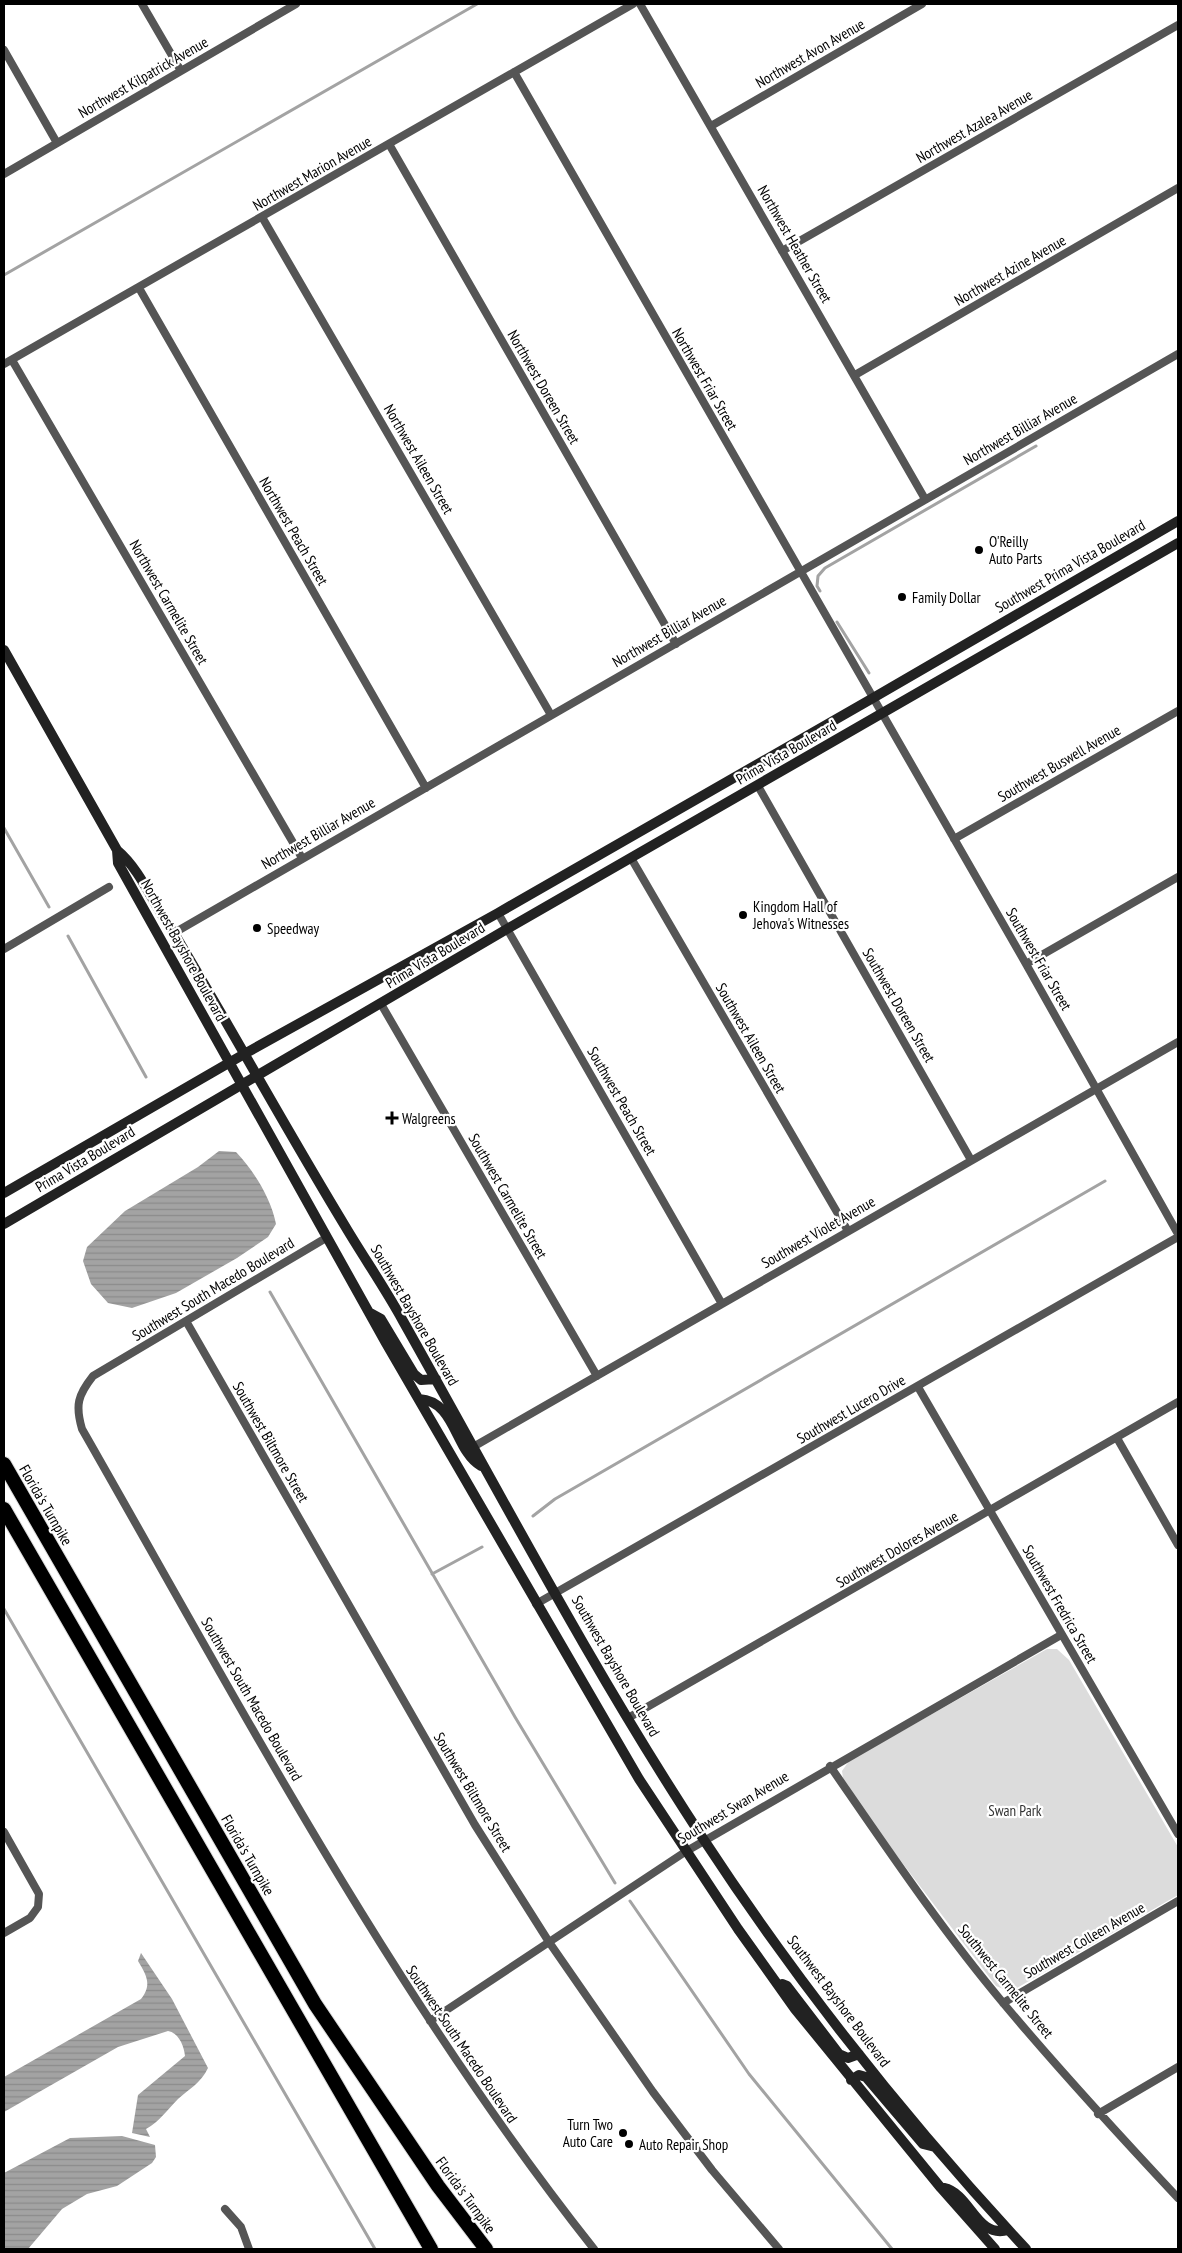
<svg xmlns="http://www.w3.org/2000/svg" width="1182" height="2253" font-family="'PT Sans Narrow',sans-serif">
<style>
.park{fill:#dcdcdc}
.water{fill:url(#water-rules)}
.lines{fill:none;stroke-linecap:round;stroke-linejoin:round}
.stream{stroke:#a3a3a3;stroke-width:3}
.motorway-casing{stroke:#dbdbdb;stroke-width:16}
.minor{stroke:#555;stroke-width:8}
.secondary{stroke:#222;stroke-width:10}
.motorway{stroke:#000;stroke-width:14}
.poi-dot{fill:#000;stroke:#fff;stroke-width:2}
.labels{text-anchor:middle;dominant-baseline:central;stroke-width:4.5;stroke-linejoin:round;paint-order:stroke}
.street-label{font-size:15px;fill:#000;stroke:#fff}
.poi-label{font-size:15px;fill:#000;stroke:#fff;text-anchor:start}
.park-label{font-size:15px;fill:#333;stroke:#fff}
</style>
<defs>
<pattern id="water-rules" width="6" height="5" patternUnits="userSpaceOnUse" patternTransform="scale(1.25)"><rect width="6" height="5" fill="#a3a3a3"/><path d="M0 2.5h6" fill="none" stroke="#8b8b8b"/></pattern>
</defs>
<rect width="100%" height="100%" fill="#fff"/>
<path class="park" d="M1047,1649h10l12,11 109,187v48l-163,94 -9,1 -10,-4 -118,-155 -35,-53 -1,-7 7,-10z"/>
<path class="water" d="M219,1151l17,1c18,19 35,46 40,72l-8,13 -31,21 -61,35 -44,15 -24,-5 -17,-19 -8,-23 4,-14 38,-36 73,-44z
M141,1953l31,46 36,69c-7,15 -19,21 -30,31 -12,12 -18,22 -32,30l4,8 -18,-4 6,-38 47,-39c-1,-10 -6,-23 -17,-25l-50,16 -114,65v-35l137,-78c11,-14 6,-23 -3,-38z
M122,2136l33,9 1,12 -4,6 -35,23 -30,8 -25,15 -34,40h-24v-76l66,-35z"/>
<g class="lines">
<path class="stream" d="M4,275l473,-271
M820,591l-3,-5 1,-10 7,-8 211,-122
M837,622l32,51
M4,828l45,79
M68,936l78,141
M270,1292l245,425 100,166
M533,1516l22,-17 550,-318
M432,1574l50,-27
M4,1609l371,640
M630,1901l119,173 143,175"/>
<g class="motorway-casing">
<path id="motorway" d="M4,1464l311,540 123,182 48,63
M4,1509l427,740"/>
</g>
<path class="minor" d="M142,4l39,67
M640,4l285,495
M4,50l53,93
M514,72l512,892 152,270
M711,126l211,-122
M389,144l287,500
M4,174l292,-170
M262,217l289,498
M782,251l396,-226
M139,288l287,500
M12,360l290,498
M4,364l629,-360
M855,375l323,-187
M758,786l213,374
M954,839l224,-128
M631,858l217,373
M498,913l224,391
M174,933l1004,-579
M4,949l105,-62
M1026,964l152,-87
M381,1004l216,372
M326,1238l-233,138c-15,19 -18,29 -11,53 160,280 311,566 512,820
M186,1321l289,504 74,117 104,150 59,78 67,79
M918,1387l260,447
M1117,1438l61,107
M473,1447l705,-405
M536,1604l642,-367
M628,1718l550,-316
M830,1766c56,81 111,163 174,238 56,67 115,131 174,194
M4,1832l35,62 -1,13 -8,11 -26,15
M1003,2003l175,-102
M430,2021l255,-169 376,-217
M1098,2114l80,-47
M225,2209l16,18 8,22"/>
<path class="secondary" d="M4,650l113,200c25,21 37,57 57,83 58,97 112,196 171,293 19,32 40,62 58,95 98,174 191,352 301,519 95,145 204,282 322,409
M117,850l1,13 268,480 253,436 99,150 57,80 146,179 54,61
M4,1193l242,-140 252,-140 375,-215 305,-177
M4,1224l503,-295 671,-386
M370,1313l11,6 33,55 7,6 15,-1
M419,1399c37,2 35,51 62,67
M782,1984l5,2 52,68 9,4 11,-4
M851,2080l8,-5 7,2 57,67 12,3
M944,2188c27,6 32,51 64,42"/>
<use href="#motorway" class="motorway"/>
</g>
<g class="poi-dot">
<circle cx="979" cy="550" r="5"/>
<circle cx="902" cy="597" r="5"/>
<circle cx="743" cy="915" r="5"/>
<circle cx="257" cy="928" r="5"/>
<path d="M389.5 1110.5h5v5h5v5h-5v5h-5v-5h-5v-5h5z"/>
<circle cx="623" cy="2133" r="5"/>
<circle cx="629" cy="2144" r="5"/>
</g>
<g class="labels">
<g class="street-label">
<text transform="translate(810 53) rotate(-30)">Northwest Avon Avenue</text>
<text transform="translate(143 77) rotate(-30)">Northwest Kilpatrick Avenue</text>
<text transform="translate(974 126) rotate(-30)">Northwest Azalea Avenue</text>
<text transform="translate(312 173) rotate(-30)">Northwest Marion Avenue</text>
<text transform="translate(795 244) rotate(60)">Northwest Heather Street</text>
<text transform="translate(1010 270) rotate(-30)">Northwest Azine Avenue</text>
<text transform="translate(705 379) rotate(60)">Northwest Friar Street</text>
<text transform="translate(544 387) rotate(60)">Northwest Doreen Street</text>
<text transform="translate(1020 429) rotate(-30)">Northwest Billiar Avenue</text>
<text transform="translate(419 459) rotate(60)">Northwest Aileen Street</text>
<text transform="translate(294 531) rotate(60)">Northwest Peach Street</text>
<text transform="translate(1070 566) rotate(-30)">Southwest Prima Vista Boulevard</text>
<text transform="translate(169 602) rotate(60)">Northwest Carmelite Street</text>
<text transform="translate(669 631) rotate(-30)">Northwest Billiar Avenue</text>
<text transform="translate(786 752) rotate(-30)">Prima Vista Boulevard</text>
<text transform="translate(1059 763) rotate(-30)">Southwest Buswell Avenue</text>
<text transform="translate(318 833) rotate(-30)">Northwest Billiar Avenue</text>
<text transform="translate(184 950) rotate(61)">Northwest Bayshore Boulevard</text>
<text transform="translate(435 955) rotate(-31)">Prima Vista Boulevard</text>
<text transform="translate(1039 959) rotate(60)">Southwest Friar Street</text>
<text transform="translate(899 1005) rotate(60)">Southwest Doreen Street</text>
<text transform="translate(751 1038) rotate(60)">Southwest Aileen Street</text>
<text transform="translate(622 1101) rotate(60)">Southwest Peach Street</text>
<text transform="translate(85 1159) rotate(-31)">Prima Vista Boulevard</text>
<text transform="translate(508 1196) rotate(60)">Southwest Carmelite Street</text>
<text transform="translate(818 1232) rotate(-30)">Southwest Violet Avenue</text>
<text transform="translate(213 1289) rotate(-31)">Southwest South Macedo Boulevard</text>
<text transform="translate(415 1315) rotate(60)">Southwest Bayshore Boulevard</text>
<text transform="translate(851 1409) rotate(-30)">Southwest Lucero Drive</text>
<text transform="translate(271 1442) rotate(60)">Southwest Biltmore Street</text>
<text transform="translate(46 1505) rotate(60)">Florida's Turnpike</text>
<text transform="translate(897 1549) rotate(-30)">Southwest Dolores Avenue</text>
<text transform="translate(1060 1604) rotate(60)">Southwest Fredrica Street</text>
<text transform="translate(616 1666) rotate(60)">Southwest Bayshore Boulevard</text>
<text transform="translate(252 1699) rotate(60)">Southwest South Macedo Boulevard</text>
<text transform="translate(473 1792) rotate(59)">Southwest Biltmore Street</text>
<text transform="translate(733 1807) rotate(-31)">Southwest Swan Avenue</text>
<text transform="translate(248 1855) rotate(60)">Florida's Turnpike</text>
<text transform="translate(1084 1940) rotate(-30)">Southwest Colleen Avenue</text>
<text transform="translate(1006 1981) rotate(51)">Southwest Carmelite Street</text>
<text transform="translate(839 2001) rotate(53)">Southwest Bayshore Boulevard</text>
<text transform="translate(462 2044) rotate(56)">Southwest South Macedo Boulevard</text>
<text transform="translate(466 2195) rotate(54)">Florida's Turnpike</text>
</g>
<g class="poi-label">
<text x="989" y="541">O'Reilly<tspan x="989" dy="17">Auto Parts</tspan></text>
<text x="912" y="597">Family Dollar</text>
<text x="753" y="906">Kingdom Hall of<tspan x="753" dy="17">Jehova's Witnesses</tspan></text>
<text x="267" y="928">Speedway</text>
<text x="402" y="1118">Walgreens</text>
<text x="613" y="2124" text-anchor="end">Turn Two<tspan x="613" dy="17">Auto Care</tspan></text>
<text x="639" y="2144">Auto Repair Shop</text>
</g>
<g class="park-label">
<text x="1015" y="1810">Swan Park</text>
</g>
</g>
<rect width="1182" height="2253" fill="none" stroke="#000000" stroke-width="10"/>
</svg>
